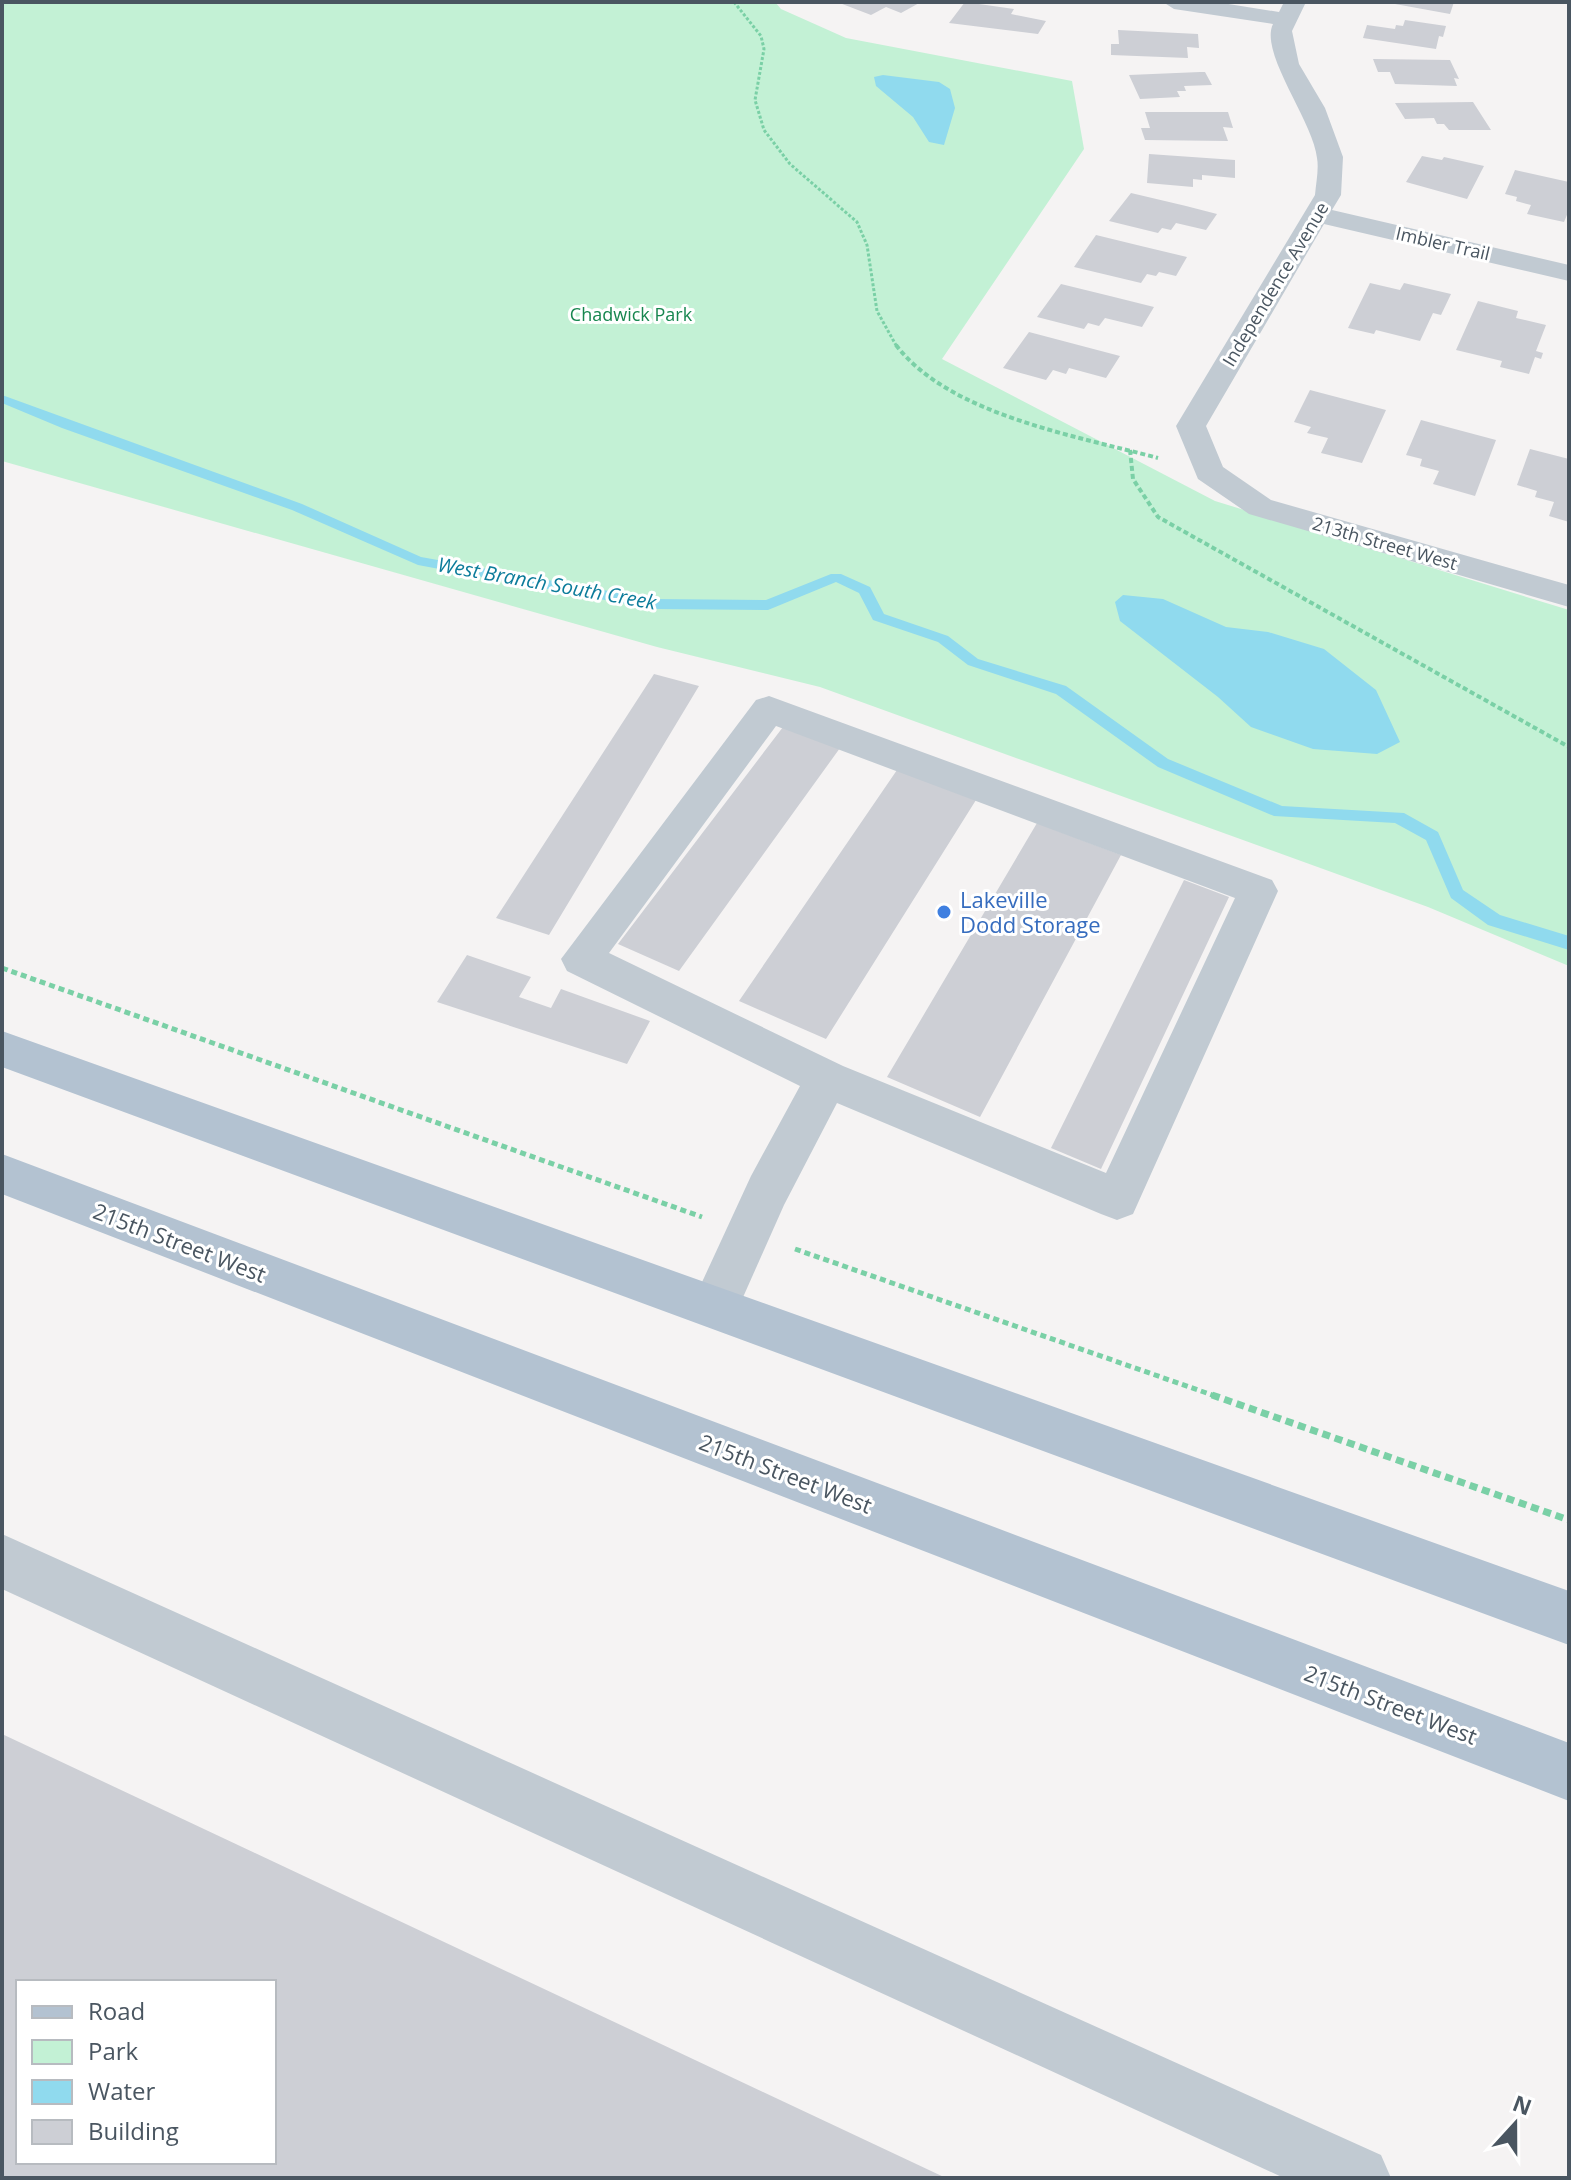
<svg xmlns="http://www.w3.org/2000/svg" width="1571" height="2180" font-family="'Open Sans',sans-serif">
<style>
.green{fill:#c3f1d5}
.water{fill:#90daee}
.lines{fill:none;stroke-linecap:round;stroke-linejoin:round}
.stream{fill:#90daee;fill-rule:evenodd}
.building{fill:#cdcfd5;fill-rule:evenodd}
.path-far3{stroke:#7ad0a6;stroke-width:3;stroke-dasharray:3 2;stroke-linecap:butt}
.path-far2{stroke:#7ad0a6;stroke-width:4;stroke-dasharray:5 3;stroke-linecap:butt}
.path-far1{stroke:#7ad0a6;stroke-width:5;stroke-dasharray:6 4;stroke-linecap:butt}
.path{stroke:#7ad0a6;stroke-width:7;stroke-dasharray:8 5;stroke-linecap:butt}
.minor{fill:#c1cad2;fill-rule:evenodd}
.major{fill:#b3c2d1;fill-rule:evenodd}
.shop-dot{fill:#3f7fe0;stroke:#fff;stroke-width:3}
.labels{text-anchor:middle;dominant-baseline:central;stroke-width:6;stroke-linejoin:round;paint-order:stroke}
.far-street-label{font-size:18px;fill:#4a5661;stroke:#fff}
.far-park-label{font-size:18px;fill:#17864f;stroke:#fff}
.far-water-label{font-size:20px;font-style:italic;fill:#0c7c9b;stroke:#fff}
.shop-label{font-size:22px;fill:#366cbe;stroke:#fff;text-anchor:start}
.street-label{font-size:22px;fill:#4a5661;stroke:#fff}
</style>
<rect width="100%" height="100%" fill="#f5f3f3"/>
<path class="green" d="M2,2h773l6,7 65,29 226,43 12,68 -142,210 273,142 354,109v356l-141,-59 -608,-220 -163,-40 -655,-186z"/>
<path class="water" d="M883,75l56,7 11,7 5,19 -11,37 -15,-3 -16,-25 -37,-31 -2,-9z
M1123,595l40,4 63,28 42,5 56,17 52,41 24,52 -23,12 -64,-5 -62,-22 -33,-30 -98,-76 -5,-19z"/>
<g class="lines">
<path class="stream" d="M2,395l300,109 119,53 232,42 113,1 65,-26h10l29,13 14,27 64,22 30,23 88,27 102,73 114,47 122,7 34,19 25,58 37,25 69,21v14l-81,-25 -37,-27 -25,-58 -31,-17 -121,-7 -116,-49 -102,-73 -88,-29 -30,-23 -65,-22 -14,-27 -23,-11 -68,28 -115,-1 -235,-44 -126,-55 -230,-82 -60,-25z"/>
</g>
<path class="building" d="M837,2h84l-20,11 -15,-6 -15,8z
M965,2l49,7 -3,5 35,7 -8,13 -89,-11z
M1384,2h70l-4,12z
M1405,20l41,6 -3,11 -4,-1 -3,13 -73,-11 4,-13 28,4 1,-4 7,1z
M1118,30l80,4 1,14 -12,-1 1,11 -77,-3v-11h8z
M1373,59l77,1 9,19 -5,-1 3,8 -62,-2 -5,-12h-12z
M1200,72h5l7,13 -28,1 2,5h-9l3,6 -40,2 -11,-24z
M1473,102l18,28h-42l-5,-6h-7l-3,-6 -29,1 -10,-16z
M1145,112h83l5,16 -10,-1 5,14 -83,-1 -4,-12h9z
M1149,154l86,6v18l-33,-3v5l-9,-1v8l-46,-4z
M1422,156l20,4 2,-3 40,9 -17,33 -61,-17z
M1515,170l54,12v28l-5,12 -37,-8 4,-9 -15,-4 1,-4 -12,-3z
M1131,193l55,13 31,8 -11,16 -30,-7 -5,7 -9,-2 -4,5 -49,-12z
M1096,235l45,11 46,11 -11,19 -17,-4 -3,4 -9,-2 -6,9 -67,-16z
M1370,283l30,7 4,-7 47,11 -10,21 -8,-2 -13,28 -44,-11 -2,4 -26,-6z
M1061,284l53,13 40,10 -12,20 -37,-9 -6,8 -11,-3 -4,6 -47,-12z
M1478,301l40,10 -2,7 30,7 -10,26 7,2 -2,6 -6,-2 -6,17 -29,-7 2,-6 -46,-11z
M1029,332l91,24 -14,22 -37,-10 -3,6 -13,-4 -7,10 -43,-12z
M1310,390l76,20 -24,53 -41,-10 7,-15 -21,-5 4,-6 -17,-5z
M1421,420l75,20 -21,56 -42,-12 6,-13 -19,-5 2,-7 -16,-4z
M1530,449l39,10v63l-20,-6 5,-14 -19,-5 2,-6 -20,-6z
M654,674l45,12 -150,249 -53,-17z
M783,727l57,21 -161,223 -61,-27z
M897,770l79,30 -150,239 -87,-38z
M1037,823l84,32 -141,262 -93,-40z
M1184,880l45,17 -128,272 -50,-21z
M467,955l64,22 -12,20 32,11 10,-19 89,32 -23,43 -190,-62z
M2,1734l944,444h-944zM18,1982h256v180h-256z"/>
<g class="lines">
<path class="path-far3" d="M734,2l27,34 3,13 -9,51 9,30 26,34 67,58 10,23 10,66 20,36"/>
<path class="path-far2" d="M896,345c53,70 181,91 262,113
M1130,450l3,29 25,38 411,230"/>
<path class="path-far1" d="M2,968l700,249
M795,1249l423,148"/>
<path class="path" d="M1212,1395l357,125"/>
<path class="minor" d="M1163,2h53l63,10 5,-10h22l-14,29 7,33 26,44 18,49 -2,38 -9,15 237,55v16l-245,-57 -118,202 17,41 48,33 298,85v22l-320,-93 -51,-35 -22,-53 139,-231c1,-12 4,-26 2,-37 -4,-37 -58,-105 -44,-134l-99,-15z
M769,696l503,184 6,11 -145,323 -16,6 -16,-6 -264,-111 -53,102 -52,117 -17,7 -17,-7 -7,-16 60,-130 49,-90 -233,-115 -6,-12 195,-259zM776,726l459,172 -129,275 -263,-107 -234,-113z
M2,1534l1379,621 10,23h-107l-1282,-589z"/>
<path class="major" d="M2,1031l1567,560v54l-1567,-578z
M2,1154l1567,589v58l-1567,-607z"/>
</g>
<circle class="shop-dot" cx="944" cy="912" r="8"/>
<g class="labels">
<g class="far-street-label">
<text transform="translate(1443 243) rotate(13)">Imbler Trail</text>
<text transform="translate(1275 284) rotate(-59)">Independence Avenue</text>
<text transform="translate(1385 543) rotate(16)">213th Street West</text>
</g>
<g class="far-park-label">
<text x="631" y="314">Chadwick Park</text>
</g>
<g class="far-water-label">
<text transform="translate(547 583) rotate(10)">West Branch South Creek</text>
</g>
<g class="shop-label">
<text x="960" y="899">Lakeville<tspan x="960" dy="25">Dodd Storage</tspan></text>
</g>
<g class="street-label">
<text transform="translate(180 1242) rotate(21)">215th Street West</text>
<text transform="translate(786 1473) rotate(21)">215th Street West</text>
<text transform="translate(1391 1704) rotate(21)">215th Street West</text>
</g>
</g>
<rect width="1571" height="2180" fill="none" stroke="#4a5661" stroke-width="8"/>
<rect x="16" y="1980" width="260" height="184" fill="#ffffff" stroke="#b7bbc0" stroke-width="2"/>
<rect x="32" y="2006" width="40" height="12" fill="#b3c2d1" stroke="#b7bbc0" stroke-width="2"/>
<text x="88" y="2020" font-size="24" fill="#4a5661">Road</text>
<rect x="32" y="2040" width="40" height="24" fill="#c3f1d5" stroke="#b7bbc0" stroke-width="2"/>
<text x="88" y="2060" font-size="24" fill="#4a5661">Park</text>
<rect x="32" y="2080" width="40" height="24" fill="#90daee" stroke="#b7bbc0" stroke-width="2"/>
<text x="88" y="2100" font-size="24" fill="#4a5661">Water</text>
<rect x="32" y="2120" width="40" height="24" fill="#cdcfd5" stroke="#b7bbc0" stroke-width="2"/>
<text x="88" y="2140" font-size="24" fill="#4a5661">Building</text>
<g transform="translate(1515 2124) rotate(21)" stroke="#ffffff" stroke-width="6" paint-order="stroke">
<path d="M0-6L14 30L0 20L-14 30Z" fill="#4a5661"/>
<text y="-12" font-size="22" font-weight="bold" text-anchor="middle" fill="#4a5661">N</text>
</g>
</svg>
